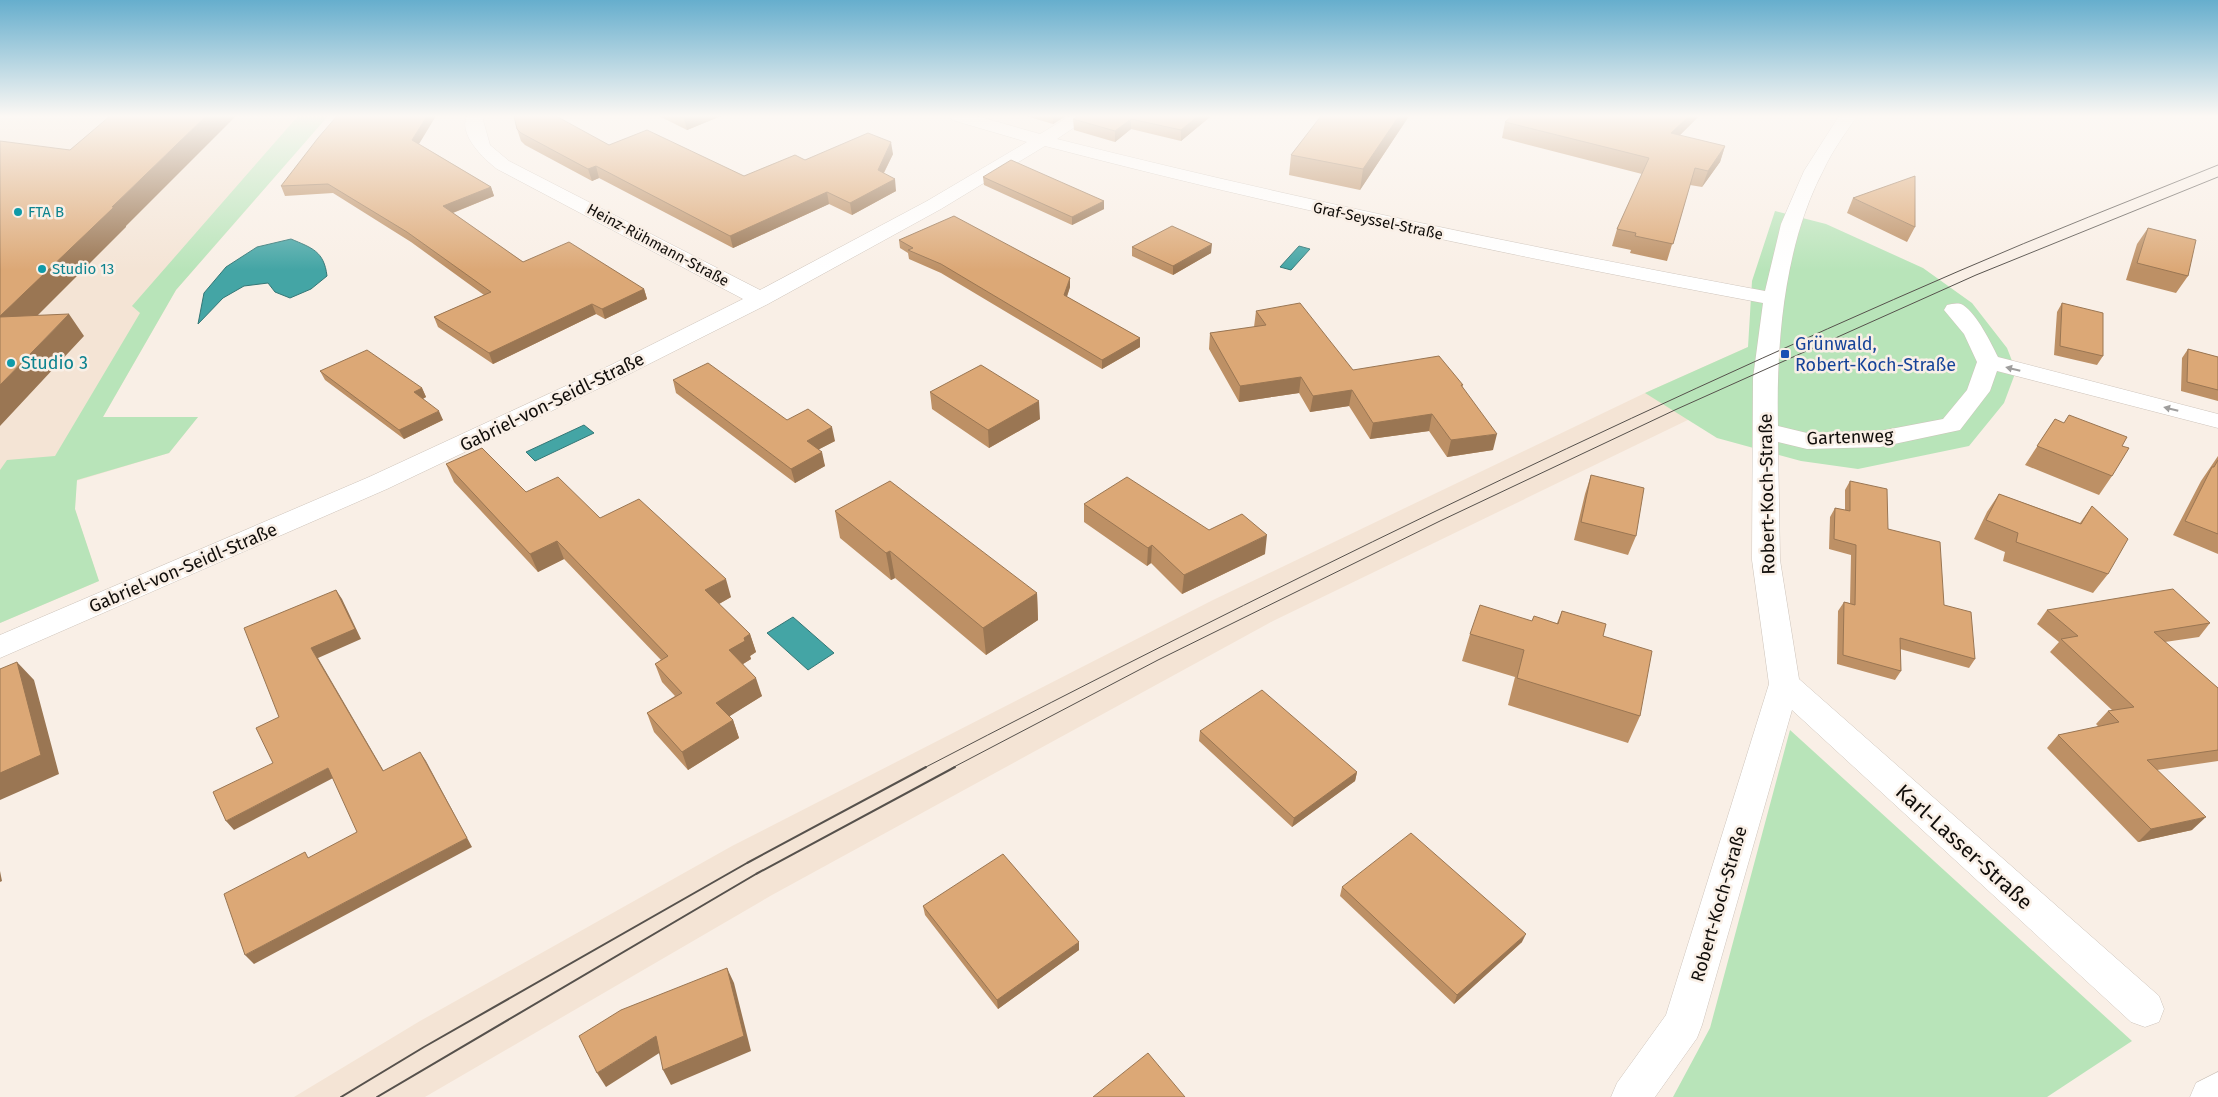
<svg xmlns="http://www.w3.org/2000/svg" width="2218" height="1097" font-family="'Fira Sans',sans-serif">
<style>
.built{fill:#f4e4d5}
.green{fill:#b8e4b9}
.water{fill:#44a5a5;stroke:#347776}
.lines{fill:none;stroke-linecap:round;stroke-linejoin:round}
.minor-casing{stroke:#cec4bb;stroke-width:1}
.secondary-casing{stroke:#cec4bb;stroke-width:1}
.minor{fill:#fff;fill-rule:evenodd}
.secondary{fill:#fff;fill-rule:evenodd}
.tram-far1{stroke:#56514c;stroke-width:1}
.tram{stroke:#56514c;stroke-width:2}
.wall{fill:#bd9065}
.shaded-wall{fill:#9a7653}
.building{fill:#dca876;stroke:#9a7653}
.oneway{fill:#9f9e9d}
.culture-dot{fill:#0f9aa8;stroke:#f9efe6;stroke-width:2}
.transit-dot{fill:#1a4fb4;stroke:#f9efe6;stroke-width:2}
.labels{text-anchor:middle;dominant-baseline:central;stroke-width:5;stroke-linejoin:round;paint-order:stroke}
.far-culture-label{font-size:15px;fill:#0d838f;stroke:#f9efe6;text-anchor:start}
.far-street-label{font-size:15px;fill:#100d0a;stroke:#f9efe6}
.transit-label{font-size:18px;fill:#164399;stroke:#f9efe6;text-anchor:start}
.culture-label{font-size:18px;fill:#0d838f;stroke:#f9efe6;text-anchor:start}
.street-label{font-size:18px;fill:#100d0a;stroke:#f9efe6}
.near-street-label{font-size:21px;fill:#100d0a;stroke:#f9efe6}
</style>
<rect width="100%" height="100%" fill="#f9efe6"/>
<path class="built" d="M0,116h328l-152,174 -73,127h95l-29,36 -93,28 -1,28 24,72 -99,42z
M1748,347l-21,54 -454,220 -501,274 -347,202h-131l126,-76 312,-175 481,-246 432,-207z"/>
<path class="green" d="M298,116h30l-152,174 -73,127h95l-29,36 -92,27 -2,29 24,72 -99,42v-153l7,-10 48,-4 85,-143 -8,-7z
M1775,211l51,13 97,44 49,35 35,45 9,23 -12,32 -35,43 -111,23 -57,-8 -84,-23 -72,-45 103,-46 4,-66z
M1790,730l342,311 -85,56h-374l37,-69z"/>
<path class="water" d="M291,239c21,9 33,12 36,37l-16,13 -21,9 -15,-6 -7,-9 -24,3 -21,12 -25,26 6,-31 22,-26 31,-20z
M1299,246l11,3 -19,21 -11,-3z
M584,425l10,8 -59,28 -9,-9z
M793,617l41,36 -26,17 -41,-37z"/>
<g class="lines">
<g class="minor-casing">
<path id="minor" d="M467,116h17l-1,4 7,25 19,16 251,129 167,-89 100,-59 -75,-22 -2,-4h27l63,18 30,-18h21l-34,23c234,59 471,108 708,152l16,-67 23,-53 35,-55h18c-12,18 -25,35 -34,55 -39,74 -47,173 -45,255l29,7 73,-2 63,-12 24,-29 10,-28 -13,-28 -20,-24 3,-5c5,-1 11,-3 16,0 14,9 28,38 35,52l220,57v14l-221,-57 -7,20 -30,39 -80,17 -73,2 -29,-7 2,118 19,119 360,317 5,13 -5,13 -14,5 -14,-5 -339,-312 -90,315 -5,13 -42,59h-44l6,-14 49,-68 103,-331 -17,-124 1,-182 10,-75c-241,-45 -481,-95 -718,-157l-104,63 -173,95 -141,71 -240,114 -387,169v-23l369,-158 242,-112 132,-66 -246,-130c-13,-10 -39,-34 -30,-53z"/>
</g>
<g class="secondary-casing">
<path id="secondary" d="M2218,1072v25h-28l6,-14z"/>
</g>
<use href="#minor" class="minor"/>
<use href="#secondary" class="secondary"/>
<path class="tram-far1" d="M924,768c339,-176 684,-345 1035,-497 85,-37 173,-71 259,-106
M952,768l206,-108 282,-139 237,-112 299,-134 242,-98"/>
<path class="tram" d="M341,1097l83,-50 323,-184 179,-96
M377,1097l379,-223 199,-107"/>
</g>
<path class="wall" d="M659,116h62l-34,14z
M1026,116h40l-13,8z
M1078,116h133l-30,25 -50,-12 -16,13 -41,-12 -1,-11z
M1321,116h88l-49,74 -71,-15 2,-20z
M1512,116h187l-20,20 46,10 -5,16 -18,25 -12,-2 -23,76 -37,-8 1,-3 -19,-4 5,-17 25,-55 -140,-36 3,-16z
M517,129l92,16 135,31 61,-16 88,-6 -9,19 12,18 -44,24 -23,-11 -96,44 -134,-70 -7,3 -67,-36 -4,-4z
M419,144l72,43 3,9 -41,17 70,49 121,27 3,10 -42,20 -9,-5 -103,50 -55,-37 -4,-10 50,-22 -73,-53 -78,-49 -48,3 -4,-10z
M983,177l121,24v8l-32,16 -88,-40z
M1853,198l62,29 -8,15 -60,-29z
M2148,228l40,48 -12,17 -50,-13 11,-36z
M899,240l171,47 -3,10 73,41v9l-38,22 -161,-96 -32,-14 -1,-6 -8,-5z
M1132,247l79,6 -38,22 -41,-19z
M2062,303l41,53 -6,9 -43,-10 3,-43z
M1256,311l97,59 110,15 -1,1 31,64 -46,7 -18,-26 -59,8 -21,-33 -39,6 -11,-19 -60,9 -30,-53 1,-16 44,-6z
M2188,349l30,8v44l-37,-10 1,-33z
M320,371l102,17 4,9 -3,2 20,21 -39,19 -79,-59z
M673,380l114,40 48,21 -16,8 6,17 -30,17 -119,-90z
M930,392l110,27 -51,29 -57,-39z
M2055,419l57,57 -13,19 -74,-30z
M2218,456v98l-45,-19 28,-54z
M446,464l154,54 131,79 -12,7 31,30 6,18 -6,4 1,3 -8,5 19,32 -33,20 4,4 6,18 -51,32 -34,-38 -7,-19 28,-17 -13,-14 -7,-18 6,-4 -97,-101 -26,13 -84,-90z
M1591,475l45,61 -8,19 -54,-15 11,-46z
M1850,481l38,48 56,76 31,54 -6,9 -69,-19 1,22 -6,9 -58,-16 1,-53 6,-9 6,1 1,-48 -22,-6 1,-32 5,-9 10,2v-20z
M1999,494l81,29 12,-17 16,68 -15,19 -90,-32 2,-9 -31,-13 13,-27z
M1084,504l125,26 56,24 -83,40 -31,-31 -4,3 -63,-44z
M835,511l202,82 1,27 -52,35 -91,-77 -4,2 -51,-42z
M2047,610l163,13 -11,14 -34,5 53,46v73l-61,9 35,60 -54,12 -91,-94 11,-13 41,-8 -3,-3 12,-13 4,-1 -62,-58 9,-10 -22,-18z
M1562,611l41,25 37,80 -12,27 -120,-38 7,-28 -53,-16 8,-27 62,-13 25,2z
M1200,731l157,41 -2,9 -63,46 -93,-86z
M1342,887l180,55 -68,62 -114,-108z
M923,906l156,44 -81,59 -73,-94z"/>
<path class="shaded-wall" d="M206,116h30l-110,110v1l-112,112 -14,-20v-3l112,-109z
M427,116h9l-20,33 -4,-9z
M689,116h32l-34,14 -3,-12z
M1053,116h13l-13,8z
M1198,116h13l-30,25v-11z
M1399,116h10l-49,74 3,-21z
M1689,116h10l-33,33 5,-16z
M1131,119v10l-16,13v-11z
M891,142l2,12 -14,28 -1,-12z
M1725,146l-5,16 -18,25 6,-16z
M596,166l3,12 -7,3 -4,-12z
M895,179l1,12 -44,24 -2,-12z
M491,187l3,9 -47,19 -4,-9z
M827,192l2,12 -96,44 -3,-12z
M1104,201v8l-32,16v-8z
M1212,244l-1,9 -38,22v-9z
M1070,278v9l-6,17v-9z
M644,289l3,10 -42,20 -3,-10z
M592,304l4,10 -103,50 -4,-11z
M69,314l15,22 -84,90v-41z
M1140,338v9l-38,22v-9z
M1301,377l-2,16 -60,9 1,-16z
M422,388l4,9 -8,4 -4,-9z
M1352,390l-3,16 -39,6 3,-16z
M1039,401l1,18 -51,29 -1,-18z
M439,411l4,9 -39,19 -5,-9z
M1432,414l-3,17 -59,8 3,-16z
M832,427l3,14 -25,13 -3,-13z
M1497,434l-4,16 -46,7 4,-17z
M822,452l3,14 -30,17 -4,-14z
M1267,535l-2,19 -83,40 2,-19z
M557,541l7,18 -26,13 -8,-18z
M1152,545l-1,18 -4,3 1,-18z
M890,551l5,27 -4,2 -5,-27z
M726,579l5,18 -21,12 -5,-19z
M336,590l6,9 19,40 -43,19 71,122 -6,-9 -72,-123z
M1037,593l1,27 -52,35 -3,-27z
M750,634l6,18 -6,4 1,3 -16,10 -6,-19 15,-12z
M17,662l17,18 25,94 -59,26v-27z
M756,678l6,18 -40,25 -6,-18z
M733,720l6,18 -51,32 -6,-18z
M420,752l6,9 46,86 -218,117 -9,-9 222,-117z
M328,768l7,9 -101,53 -8,-9z
M1357,772l-2,9 -63,46 2,-9z
M2206,817l-14,13 -54,12 13,-13z
M0,871l2,10 -2,1z
M1526,934l-4,8 -68,62 3,-9z
M1079,942v8l-81,59 -1,-9z
M727,968l7,15 17,68 -80,34 -8,-15z
M656,1036l8,14 -58,37 -9,-14z"/>
<path class="building" d="M110,116h96l-94,91h2l-114,109v-175l70,9z
M337,116h90l-15,24 79,47 -48,19 80,56 46,-20 75,47 -42,20 -10,-5 -103,49 -55,-36 57,-25 -84,-60 -79,-48 -47,2 37,-48z
M514,116h42l53,29 38,-15 97,46 51,-21 10,5 63,-27 23,9 -13,28 17,9 -45,24 -23,-11 -97,44 -134,-70 -8,3 -67,-36 -4,-4z
M680,116h9l-5,2z
M1078,116h120l-17,14 -50,-11 -16,12 -42,-12z
M1321,116h78l-36,53 -72,-14z
M1512,116h177l-18,17 54,13 -17,25 -13,-3 -22,76 -38,-8 1,-3 -19,-4 32,-71 -144,-36z
M1011,160l93,41 -32,16 -89,-40z
M1915,176v51l-62,-29z
M954,216l116,62 -6,17 76,43 -38,22 -161,-96 -33,-14 5,-2 -14,-8z
M1172,226l40,18 -39,22 -41,-19z
M2148,228l48,12 -8,36 -51,-13z
M1300,303l53,67 86,-14 24,29h-2l36,49 -46,6 -19,-26 -59,9 -21,-33 -39,6 -12,-19 -61,9 -30,-53 56,-8 -10,-14z
M2062,303l41,10v43l-43,-10z
M69,314l-69,71v-68z
M2188,349l30,8v33l-31,-8z
M367,350l55,38 -8,4 25,19 -40,19 -79,-59z
M708,363l79,57 21,-11 24,18 -25,14 15,11 -31,17 -118,-89z
M981,365l58,36 -51,29 -58,-38z
M2069,415l58,22 -5,9 7,2 -17,28 -75,-30 18,-27 9,4z
M482,448l44,44 32,-15 42,41 39,-19 87,80 -21,11 45,44 -6,4 1,3 -16,9 27,28 -40,25 17,17 -51,32 -35,-39 35,-20 -27,-29 13,-8 -111,-115 -27,13 -84,-90z
M2218,460v74l-33,-13 27,-54h2z
M1591,475l53,13 -8,48 -55,-14z
M1127,477l82,53 33,-16 25,21 -83,40 -32,-30 -4,3 -64,-44z
M890,481l147,112 -54,35 -93,-77 -4,2 -51,-42z
M1850,481l37,8 1,40 52,13 4,63 27,7 4,47 -75,-21 1,33 -58,-16 1,-53 11,3 1,-60 -22,-6 1,-31 15,3z
M1999,494l82,30 11,-18 36,33 -20,35 -92,-32 2,-9 -32,-13z
M2173,589l37,34 -56,9 64,56v62l-71,10 59,57 -55,12 -93,-94 61,-13 -11,-11 26,-4 -73,-68 17,-3 -31,-26z
M336,590l19,39 -44,19 72,123 37,-19 47,86 -222,117 -21,-61 81,-42 3,6 49,-26 -29,-64 -102,53 -13,-29 60,-29 -17,-35 23,-11 -35,-89z
M1480,605l52,16 2,-5 24,8 4,-13 44,13 -3,12 49,15 -12,65 -123,-38 7,-28 -54,-16z
M17,662l24,93 -41,18v-104z
M1262,690l95,82 -63,46 -94,-87z
M1411,833l115,101 -69,61 -115,-108z
M1003,854l76,88 -82,58 -74,-94z
M727,968l17,68 -81,34 -7,-34 -59,37 -18,-37 42,-26z
M1148,1053l37,44h-92z"/>
<defs><path id="oneway-solid" d="M-6-.8H1V-3.2L6.5 0L1 3.2V.8H-6Z" transform="scale(1.25)"/></defs>
<g class="oneway">
<use href="#oneway-solid" transform="translate(2013 369) rotate(-166)"/>
<use href="#oneway-solid" transform="translate(2171 409) rotate(-166)"/>
</g>
<linearGradient id="sky" x2="0" y2="1"><stop stop-color="#66aecd"/><stop offset="0.43" stop-color="#fcf8f4"/><stop offset="1" stop-color="#fcf8f4" stop-opacity="0"/></linearGradient>
<rect width="2218" height="270" fill="url(#sky)"/>
<g class="culture-dot">
<circle cx="18" cy="212" r="5"/>
<circle cx="42" cy="269" r="5"/>
<circle cx="11" cy="363" r="5"/>
</g>
<rect class="transit-dot" x="1780" y="349" width="10" height="10" rx="2.5"/>
<g class="labels">
<g class="far-culture-label">
<text x="28" y="212">FTA B</text>
<text x="52" y="269">Studio 13</text>
</g>
<g class="far-street-label">
<text transform="translate(1378 221) rotate(12)">Graf-Seyssel-Straße</text>
<text transform="translate(658 245) rotate(28)">Heinz-Rühmann-Straße</text>
</g>
<g class="transit-label">
<text x="1795" y="344">Grünwald,<tspan x="1795" dy="21">Robert-Koch-Straße</tspan></text>
</g>
<g class="culture-label">
<text x="21" y="363">Studio 3</text>
</g>
<g class="street-label">
<text transform="translate(552 402) rotate(-26)">Gabriel-von-Seidl-Straße</text>
<text transform="translate(1850 437) rotate(-2)">Gartenweg</text>
<text transform="translate(1767 494) rotate(-91)">Robert-Koch-Straße</text>
<text transform="translate(183 568) rotate(-23)">Gabriel-von-Seidl-Straße</text>
<text transform="translate(1719 904) rotate(-74)">Robert-Koch-Straße</text>
</g>
<g class="near-street-label">
<text transform="translate(1964 847) rotate(42)">Karl-Lasser-Straße</text>
</g>
</g>
</svg>
